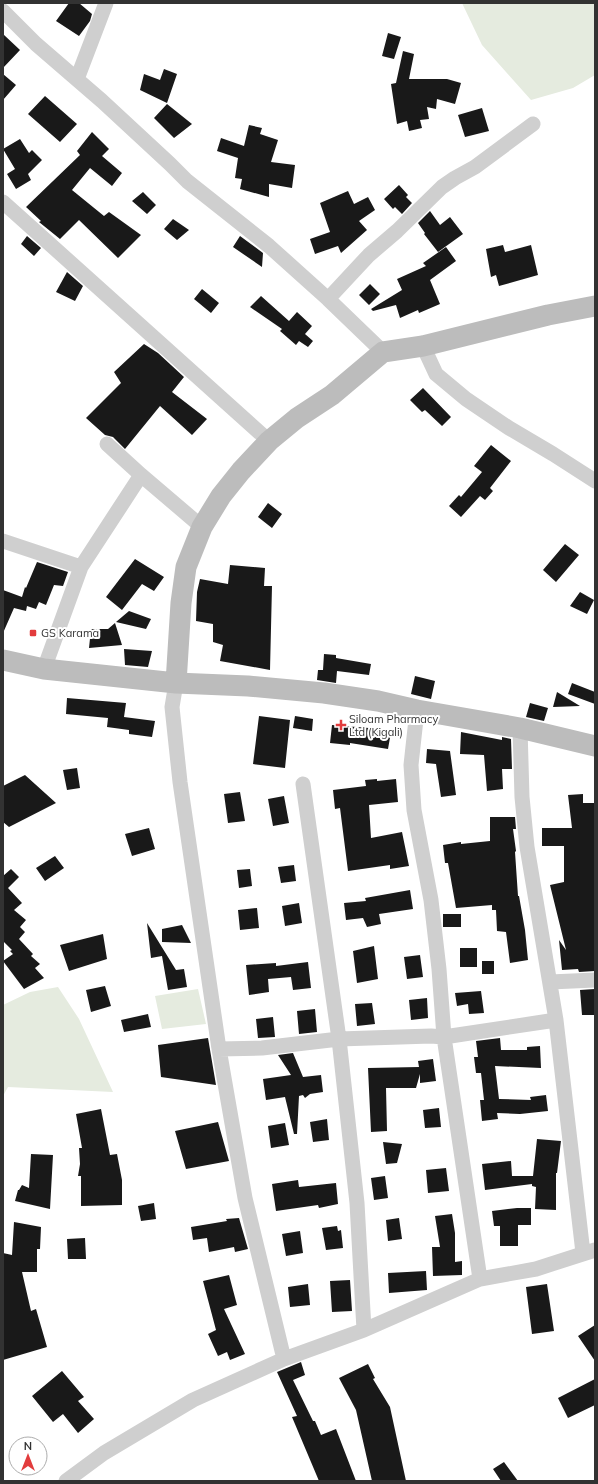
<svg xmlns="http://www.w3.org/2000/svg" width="598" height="1484" font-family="Mulish,sans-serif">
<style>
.green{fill:#e5ebdf}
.building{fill:#191919}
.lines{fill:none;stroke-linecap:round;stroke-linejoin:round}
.street{stroke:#cfcfcf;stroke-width:15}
.secondary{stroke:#bcbcbc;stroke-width:21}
.poi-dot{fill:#e23c3d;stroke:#fff;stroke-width:1.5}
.labels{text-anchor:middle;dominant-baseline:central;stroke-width:4;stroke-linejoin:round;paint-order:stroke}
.poi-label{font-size:11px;fill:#323232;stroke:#fff;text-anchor:start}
</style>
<rect width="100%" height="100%" fill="#fff"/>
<path class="green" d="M462,3h133v72l-22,13 -42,12 -49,-55z
M58,987l21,32 34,73 -105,-5 -5,9v-91l27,-13z
M198,989l8,35 -44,5 -7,-33z"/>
<path class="building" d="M69,3h10l13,11 -2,7 -11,15 -23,-15z
M388,33l13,4 -7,22 -12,-3z
M3,34l17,16 -17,18z
M403,51l11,3 -5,25h38l14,4 -6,21 -18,-5 -1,10 -9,-2 2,12 -9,1 2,8 -13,3 -2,-10 -10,3 -6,-40 5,-1z
M164,69l13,5 -10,29 -27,-13 4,-16 16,6z
M3,74l13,11 -13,15z
M45,96l32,28 -17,18 -32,-28z
M167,104l25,20 -18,14 -20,-20z
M482,108l7,23 -24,6 -7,-22z
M249,125l13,3 -2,6 18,6 -7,22 24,3 -3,23 -23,-4v13l-29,-8 2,-10 -7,-1 3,-20 -21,-7 4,-13 23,8z
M92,132l17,17 -7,7 20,17 -10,13 -22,-18 -18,22 32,26 5,-4 32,23 -23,23 -39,-38 -19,19 -21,-17 2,-1 -15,-14 54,-52 -3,-4z
M20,139l9,14 3,-3 10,10 -14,14 3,6 -15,9 -9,-15 8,-5 -12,-20z
M399,185l9,10 -2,2 6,6 -10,11 -7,-7 -2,2 -9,-10z
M348,191l6,13 14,-7 7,13 -16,11 8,9 -26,23 -3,-7 -23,8 -5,-15 20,-7 -10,-29z
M143,192l13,13 -9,9 -15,-13z
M430,211l10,14 10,-8 13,17 -25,18 -14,-18 1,-1 -7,-10z
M173,219l16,11 -12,10 -13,-11z
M27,236l14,12 -7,8 -13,-12z
M240,236l23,17 -1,14 -29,-20z
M503,245l2,7 26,-7 7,30 -39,11 -3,-11 -5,2 -5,-28z
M446,247l10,14 -26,19 10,24 -21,9 -1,-3 -18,8 -4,-13 -23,6 -2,-2 31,-19 -5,-11 29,-13 -3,-3z
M67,272l16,14 -8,15 -19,-9z
M370,284l10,10 -11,11 -10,-10z
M202,289l17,14 -8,10 -17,-14z
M261,296l28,25 8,-9 15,14 -7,8 8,7 -5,6 -9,-6 -3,4 -16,-14 2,-2 -32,-22z
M144,344l14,9 26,24 -12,15 35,27 -15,16 -32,-29 -35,43 -12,-12 -8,-2 -19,-17 35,-35 -7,-11z
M423,388l28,29 -9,9 -17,-16 -3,2 -12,-12z
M491,445l20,16 -21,27 3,3 -8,9 -5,-4 -19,21 -12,-11 10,-11 2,2 21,-25 -8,-6z
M268,503l14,11 -10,14 -14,-11z
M565,544l14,11 -23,27 -13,-12z
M135,559l29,18 -10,14 -12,-7 -20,26 -16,-13z
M37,562l31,10 -5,14 -9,-1 -8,20 -7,-3 -3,7 -9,-3 -1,5 -12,-3 -11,25v-43l19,7 3,-10 1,1z
M230,565l35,3 -1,18h8l-2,84 -50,-9 3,-16 -10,-3v-18l-17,-3 1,-29 3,-13 28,5z
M580,592l14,8 -7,14 -17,-8z
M129,611l22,8 -5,10 -30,-7z
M115,623l7,22 -33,3 2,-19h17z
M124,649l28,2 -4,16 -23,-2z
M324,654l12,1v3l35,6 -2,11 -32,-4 -1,12 -19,-3 1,-10h5z
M415,676l20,5 -4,18 -20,-5z
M572,683l23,9v12l-27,-10z
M557,692l23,14 -27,1z
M67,698l59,5 -2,14 31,4 -3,16 -23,-3v-4l-22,-3 1,-9 -42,-4z
M530,703l18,5 -4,13 -18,-4z
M259,716l31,4 -5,48 -32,-4z
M295,716l18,3 -1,12 -19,-3z
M332,725l37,3 22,4 -3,17 -38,-6v2l-20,-2z
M461,732l41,8v-3l9,2 1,30h-10l1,20 -16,2 -3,-36 -24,-1z
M427,749l23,2 6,44 -15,2 -5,-33 -10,-1z
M77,768l3,20 -13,2 -4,-20z
M25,775l31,28 -47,24 -6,-5v-36z
M377,779v2l19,-2 2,23 -29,3 2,33 31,-6 7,34 -19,3v-4l-42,6 -8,-63 -5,1 -2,-19 33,-4 -1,-6z
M240,792l5,29 -17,2 -4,-29z
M583,794v9h12v168l-16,1 -1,-3 -16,1 -3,-30 7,10 -16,-65 14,-3v-36h-22v-18h30l-4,-33z
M284,796l5,27 -16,3 -5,-27z
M490,817h25l1,12h-3l3,22 -1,1 3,44h1l6,34 3,30 -18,3 -4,-31 -9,-1 -1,-21h-4v-5l-36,3 -8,-45h-3l-2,-18 18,-3v2l29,-3z
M149,828l6,21 -23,7 -7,-22z
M55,856l9,12 -19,13 -9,-13z
M294,865l2,16 -15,2 -3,-16z
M11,869l8,8 -11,11 14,15 -8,7 12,10 -6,7 5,5 -6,7 14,15 -2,2 9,8 -5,4 9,10 -20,11 -21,-28 10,-7 -3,-3 2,-1 -9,-9v-65z
M250,869l2,17 -13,2 -2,-18z
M410,890l3,19 -34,5 2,10 -14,3 -4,-9 -17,2 -2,-17 22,-2 -1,-3z
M299,903l3,20 -17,3 -3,-20z
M257,908l2,20 -19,2 -2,-20z
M443,914h18v13h-18z
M147,923l29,47 8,-1 3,18 -19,3 -6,-34 -11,2z
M182,925l9,18 -29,-1v-13z
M103,934l4,25 -38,12 -9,-26z
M374,946l4,33 -21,4 -4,-32z
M460,948h17v19h-17z
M420,955l3,22 -16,2 -3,-22z
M482,961h12v13h-12z
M308,962l3,26 -18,2 -2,-13 -23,2 1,13 -20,3 -3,-30 30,-2v3z
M105,986l6,20 -20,6 -5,-22z
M595,989v26h-13l-2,-25z
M481,991l3,22 -15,1 -1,-10 -11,2 -2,-13z
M427,998l1,20 -17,2 -2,-20z
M372,1003l3,21 -18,2 -2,-22z
M315,1009l2,23 -18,2 -2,-23z
M148,1014l3,13 -27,5 -3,-12z
M273,1017l2,20 -17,1 -2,-19z
M208,1038l8,47 -55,-8 -3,-32z
M500,1038l1,12h26v-3l13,-1 1,22 -46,-2 4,33 32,1 -1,-3 16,-2 2,16 -28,3 -23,-1 1,6 -16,2 -2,-21h4l-3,-27h-5l-2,-16h4l-2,-16z
M293,1053l10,24 18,-2 2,17 -13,2 -5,4 -2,-3 -4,1 -2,38h-3l-9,-37 -19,3 -3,-21 28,-4 -13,-20z
M433,1059l3,22 -16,2v-9l-4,14h-30l1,43 -16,1 -3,-64 51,-1 -1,-6z
M439,1108l2,19 -16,1 -2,-18z
M101,1109l9,46 7,-1 5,26v25l-41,1v-30h-3l2,-12 -1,-16h3l-6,-34z
M327,1119l2,21 -16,2 -3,-20z
M218,1122l11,39 -43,8 -11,-38z
M285,1123l4,22 -18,3 -3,-22z
M537,1139l24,2 -4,32h-1v37l-21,-1 1,-22 -4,-1v-2l-47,6 -3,-26 29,-3 1,15h21z
M383,1142l19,2 -5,19 -11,1z
M31,1154l22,1 -3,54 -35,-8 3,-11h1l3,-5 7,3z
M446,1168l3,23 -21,2 -2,-23z
M385,1176l3,22 -14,2 -3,-22z
M298,1180l1,7 37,-4 2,21 -19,4 -1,-3 -42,6 -4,-27z
M154,1203l2,16 -15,2 -3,-15z
M517,1208h14v17h-13v21h-18v-20h-6l-2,-15z
M452,1214l3,19v29l7,-1v14l-29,1 -1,-29h8l-5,-31z
M239,1218l9,31 -13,3 -1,-5 -25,5 -2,-14 -14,2 -2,-13 36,-6 -1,-2z
M399,1218l3,21 -14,2 -2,-21z
M14,1222l27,5 -1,22h-3v23h-15l9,39 5,-2 11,38 -44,13v-107l9,2z
M337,1226l1,5 3,-1 2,18 -17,2 -4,-22z
M300,1231l3,22 -17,3 -4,-22z
M85,1238l1,21h-18l-1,-20z
M426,1271l1,19 -38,3 -1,-20z
M229,1275l8,30 -13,4 21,45 -15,6 -3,-8 -9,4 -10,-22 8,-4 -13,-49z
M350,1280l2,31 -20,1 -2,-31z
M308,1284l2,21 -20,2 -2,-20z
M547,1284l7,47 -22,3 -6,-47z
M595,1325v36l-17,-25z
M301,1362l4,13 -12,5 20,41h2l6,14 15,-6 20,52h-37l-27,-64 5,-1 -20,-44z
M368,1364l7,14 -2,1 17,28 16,74h-34l-16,-71 -17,-32z
M62,1371l22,26 -6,4 16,18 -16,14 -15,-19 -10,8 -21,-26z
M595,1379v26l-27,13 -10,-20z
M504,1462l14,19h-17l-8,-12z"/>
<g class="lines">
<path class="street" d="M3,11l33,33 66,57 68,63 17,17 82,65 59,53 55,53
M77,79l29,-76
M3,202l266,239
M328,299l41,-44 28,-24 45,-44 13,-9 20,-11 58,-43
M423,346l13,28 30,25 43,29 44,26 42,27
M107,444l34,31 61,52
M3,541l78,26
M44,669l37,-102 60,-92
M417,710l-6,55 3,45 17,90 8,69 5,68 36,242
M520,728l2,69 5,50 29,173 27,233
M303,784l36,255 18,164 7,127
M550,982l45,-2
M219,1049l43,-1 77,-9 92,-3 13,1 112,-17
M284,1359l80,-29 116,-51 56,-10 59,-19
M66,1481l38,-28 89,-53 91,-41 -39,-161 -26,-149 -39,-267 -8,-75 4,-24"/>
<path class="secondary" d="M3,660l41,9 132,14 72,3 76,7 54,8 39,9 103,18 75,18
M176,683l5,-80 5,-36 16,-40 19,-31 20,-25 28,-30 28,-23 35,-23 51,-43 40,-6 125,-31 47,-9"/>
</g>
<g class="poi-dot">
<rect x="29" y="629" width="8" height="8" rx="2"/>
<path d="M339 719h4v4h4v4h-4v4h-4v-4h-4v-4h4z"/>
</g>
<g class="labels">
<g class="poi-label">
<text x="41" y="633">GS Karama</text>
<text x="349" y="719">Siloam Pharmacy<tspan x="349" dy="13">Ltd (Kigali)</tspan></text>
</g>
</g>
<rect width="598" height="1484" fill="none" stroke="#323232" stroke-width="8"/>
<g transform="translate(28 1456)"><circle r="19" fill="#ffffff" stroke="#adadad"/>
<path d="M0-3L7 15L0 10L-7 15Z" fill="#e23c3d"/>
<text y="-6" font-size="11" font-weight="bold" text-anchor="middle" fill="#323232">N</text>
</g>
</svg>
